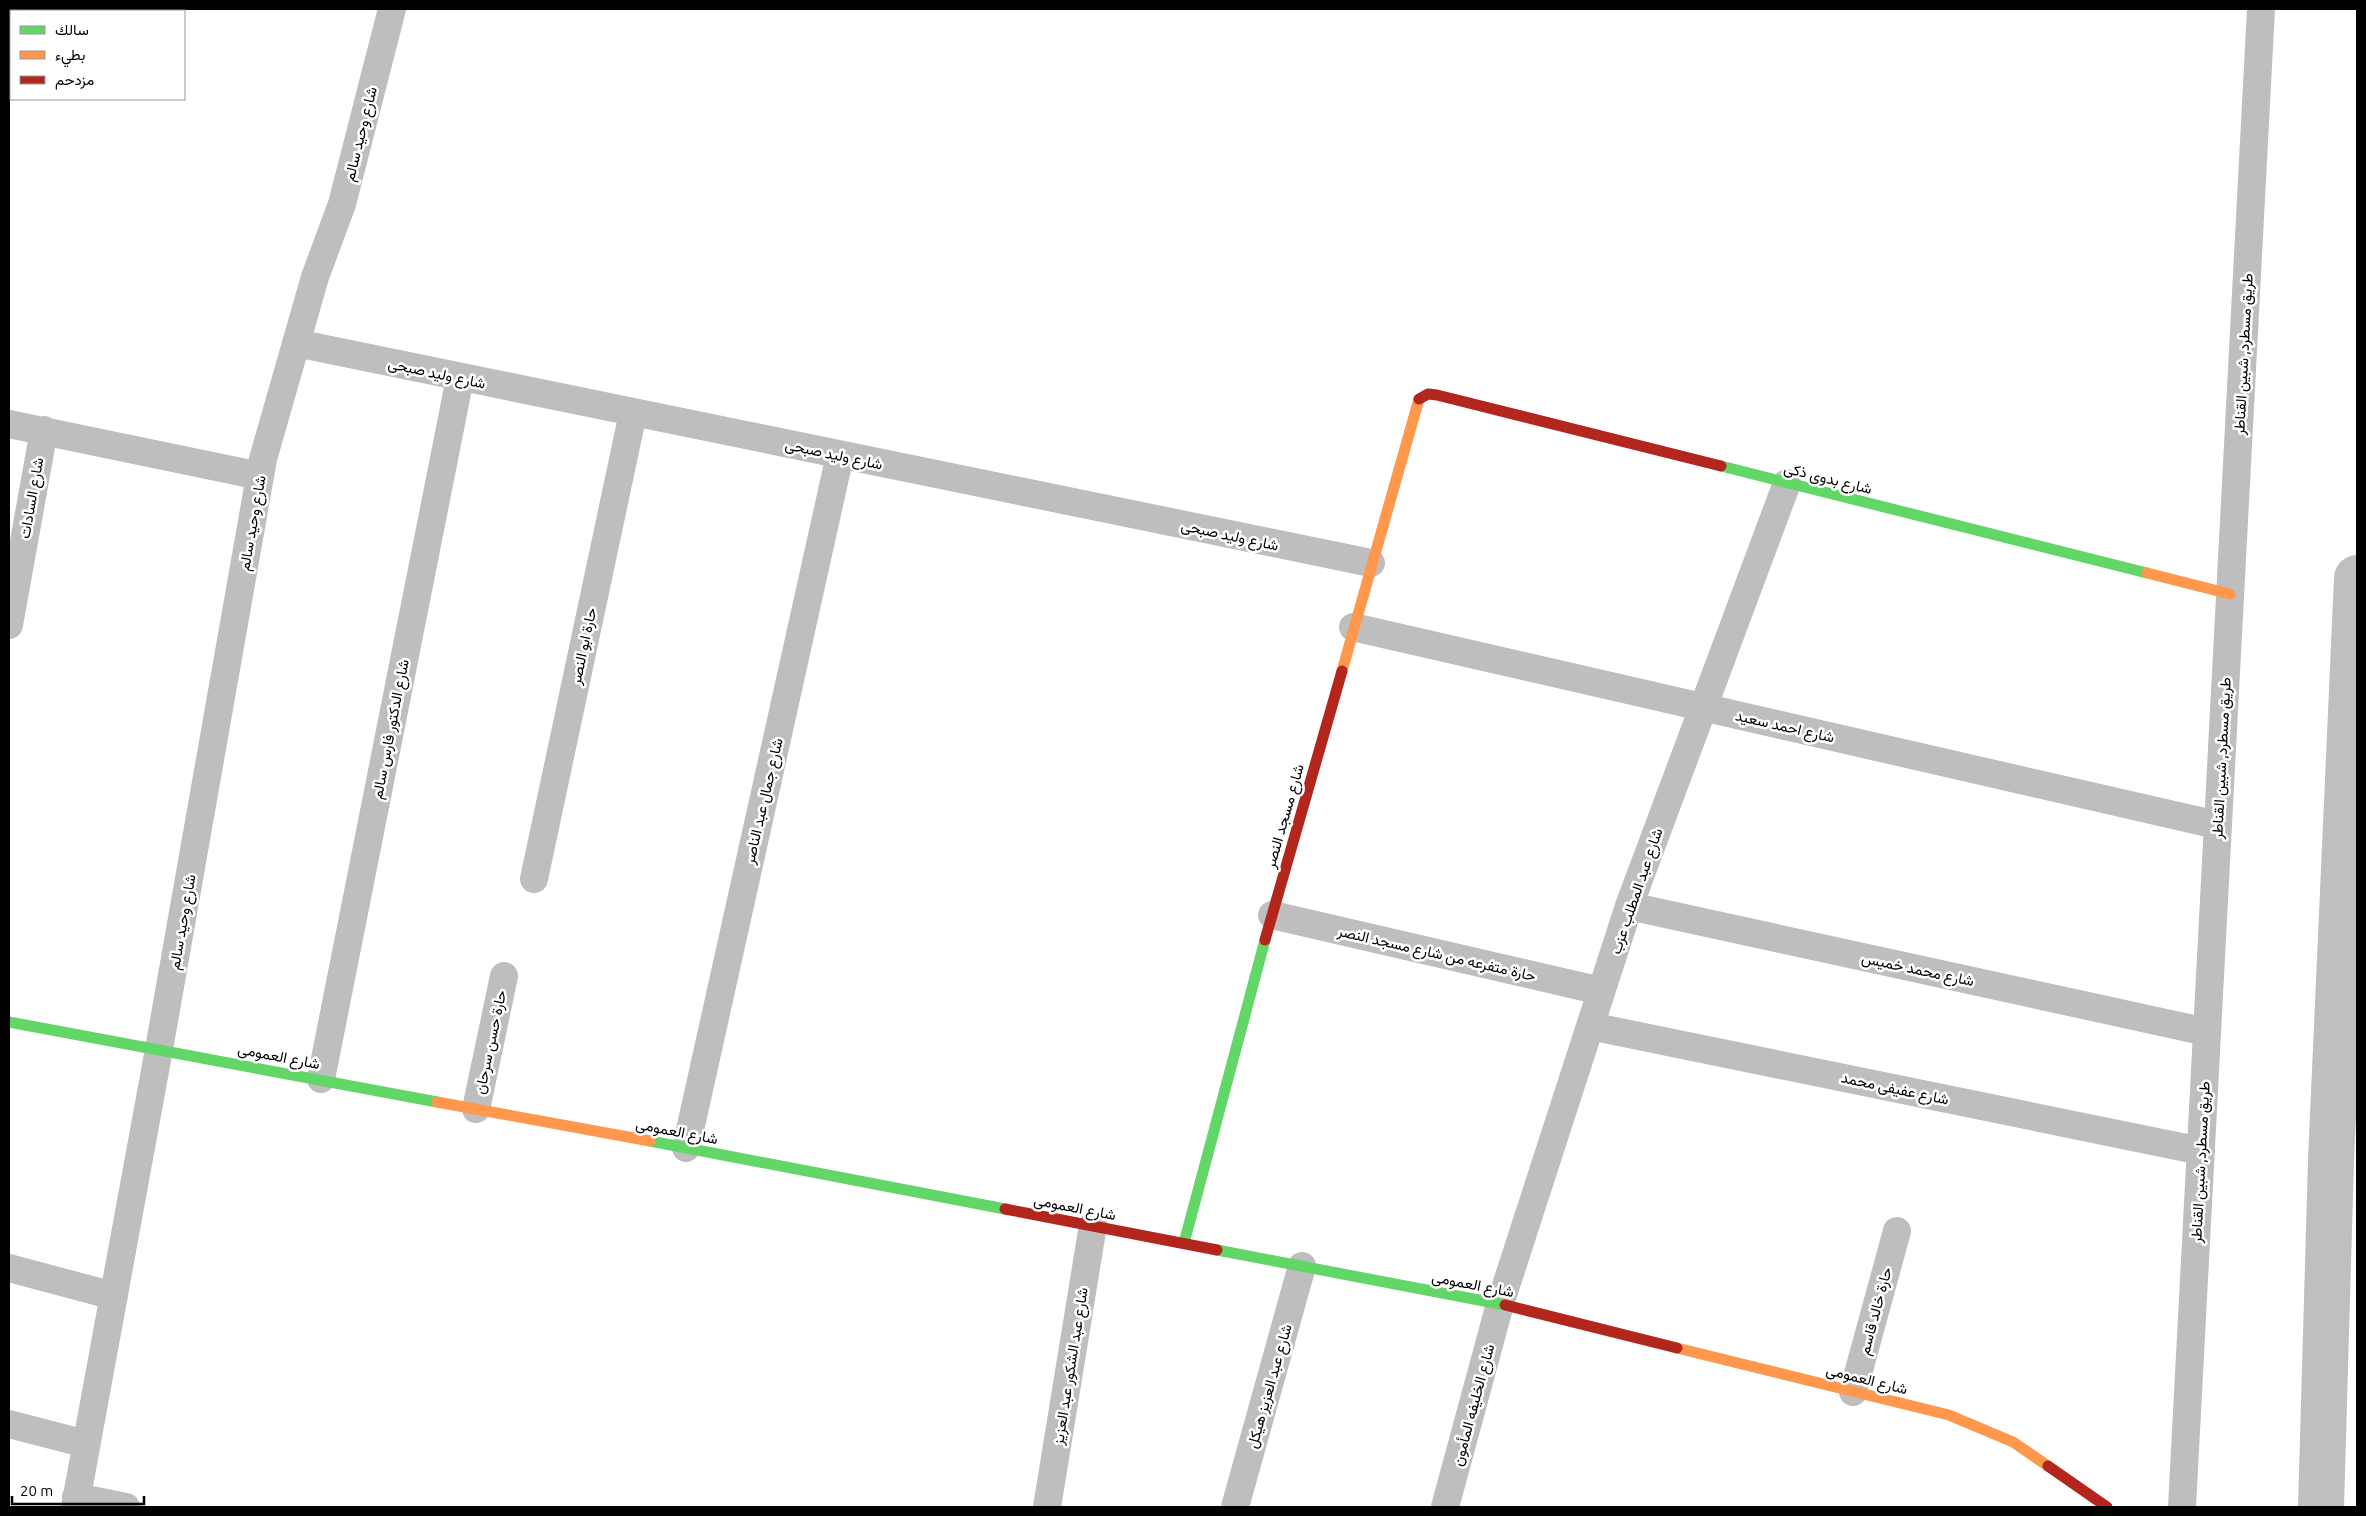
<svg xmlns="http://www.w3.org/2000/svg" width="2366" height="1516" font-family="Ubuntu,Vazirmatn,sans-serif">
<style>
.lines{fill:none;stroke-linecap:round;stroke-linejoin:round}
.canal{stroke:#bfbfbf;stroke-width:46}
.street{stroke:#bebebe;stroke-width:28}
.fast{stroke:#63d668;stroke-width:11}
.slow{stroke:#ff974d;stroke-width:11}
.jam{stroke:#b3261e;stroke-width:11}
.labels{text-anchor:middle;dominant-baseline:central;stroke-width:5;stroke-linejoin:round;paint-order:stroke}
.street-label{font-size:15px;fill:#000;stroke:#fff}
</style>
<rect width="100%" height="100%" fill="#fff"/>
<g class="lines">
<path class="canal" d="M2321,1507l10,-347 26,-582"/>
<path class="street" d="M296,343l1075,220
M9,424l251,52
M9,625l35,-195
M1353,627l864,198
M534,879l99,-466
M1629,906l578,126
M1272,915l329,76
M1590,1026l611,125
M321,1079l139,-701
M476,1109l28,-133
M686,1148l154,-693
M9,1268l105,28
M1853,1392l44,-161
M9,1424l77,20
M76,1497l50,10
M75,1507l84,-458 104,-590 52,-182 27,-73 50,-195
M1047,1507l46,-282
M1235,1507l67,-241
M1445,1507l55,-203 129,-398 158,-423
M2182,1507l79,-1498"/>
<path class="fast" d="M1721,466l426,107
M9,1022l428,80
M650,1141l355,68
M1184,1243l81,-303
M1217,1250l288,55"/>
<path class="slow" d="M2147,573l83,21
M1342,671l77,-272
M437,1102l213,39
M1677,1348l272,67 64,27 35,24"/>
<path class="jam" d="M1419,399l9,-5 9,1 284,71
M1265,940l77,-269
M1005,1209l212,41
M1505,1305l172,43
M2048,1466l59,41"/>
</g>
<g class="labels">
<g class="street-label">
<text transform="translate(360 134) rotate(-76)">شارع وحيد سالم</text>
<text transform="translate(2243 354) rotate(-87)">طريق مسطرد, شبين القناطر</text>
<text transform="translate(437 373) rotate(12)">شارع وليد صبحى</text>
<text transform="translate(834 454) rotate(12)">شارع وليد صبحى</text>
<text transform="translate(1828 478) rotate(14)">شارع بدوى ذكى</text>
<text transform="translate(31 498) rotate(-80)">شارع السادات</text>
<text transform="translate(252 523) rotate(-80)">شارع وحيد سالم</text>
<text transform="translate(1230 535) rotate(12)">شارع وليد صبحى</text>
<text transform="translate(583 646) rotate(-78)">حارة ابو النصر</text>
<text transform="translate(1785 726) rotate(13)">شارع احمد سعيد</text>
<text transform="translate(390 729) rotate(-79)">شارع الدكتور فارس سالم</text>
<text transform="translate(2221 758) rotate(-87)">طريق مسطرد, شبين القناطر</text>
<text transform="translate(763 801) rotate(-77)">شارع جمال عبد الناصر</text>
<text transform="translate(1284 816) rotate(-74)">شارع مسجد النصر</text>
<text transform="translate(1636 891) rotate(-71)">شارع عبد المطلب عزب</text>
<text transform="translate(182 922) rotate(-80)">شارع وحيد سالم</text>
<text transform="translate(1437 953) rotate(13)">حارة متفرعه من شارع مسجد النصر</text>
<text transform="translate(1918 969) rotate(12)">شارع محمد خميس</text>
<text transform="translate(490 1042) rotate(-78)">حارة حسن سرحان</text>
<text transform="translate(279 1056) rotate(11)">شارع العمومى</text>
<text transform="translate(1895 1088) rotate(12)">شارع عفيفى محمد</text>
<text transform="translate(677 1131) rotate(11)">شارع العمومى</text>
<text transform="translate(2200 1162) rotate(-87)">طريق مسطرد, شبين القناطر</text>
<text transform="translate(1075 1207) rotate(11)">شارع العمومى</text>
<text transform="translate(1473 1284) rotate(11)">شارع العمومى</text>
<text transform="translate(1875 1311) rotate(-75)">حارة خالد قاسم</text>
<text transform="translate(1070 1366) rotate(-81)">شارع عبد الشكور عبد العزيز</text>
<text transform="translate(1867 1379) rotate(14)">شارع العمومى</text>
<text transform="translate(1269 1386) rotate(-74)">شارع عبد العزيز هيكل</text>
<text transform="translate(1473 1405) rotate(-75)">شارع الخليفه المأمون</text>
</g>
</g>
<rect width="2366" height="1516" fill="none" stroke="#000000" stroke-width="20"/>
<rect x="10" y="10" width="175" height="90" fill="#ffffff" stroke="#999999"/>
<rect x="20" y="26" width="25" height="8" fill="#63d668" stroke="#999999"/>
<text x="55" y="35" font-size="15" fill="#000000">سالك</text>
<rect x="20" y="51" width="25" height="8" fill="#ff974d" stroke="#999999"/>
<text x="55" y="60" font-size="15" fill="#000000">بطيء</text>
<rect x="20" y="76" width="25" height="8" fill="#b3261e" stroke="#999999"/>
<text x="55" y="85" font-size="15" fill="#000000">مزدحم</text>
<path d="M12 1496v8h132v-8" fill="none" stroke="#000000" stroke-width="2.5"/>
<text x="20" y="1496" font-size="15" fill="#000000" stroke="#ffffff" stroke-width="4" paint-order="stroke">20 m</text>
</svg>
